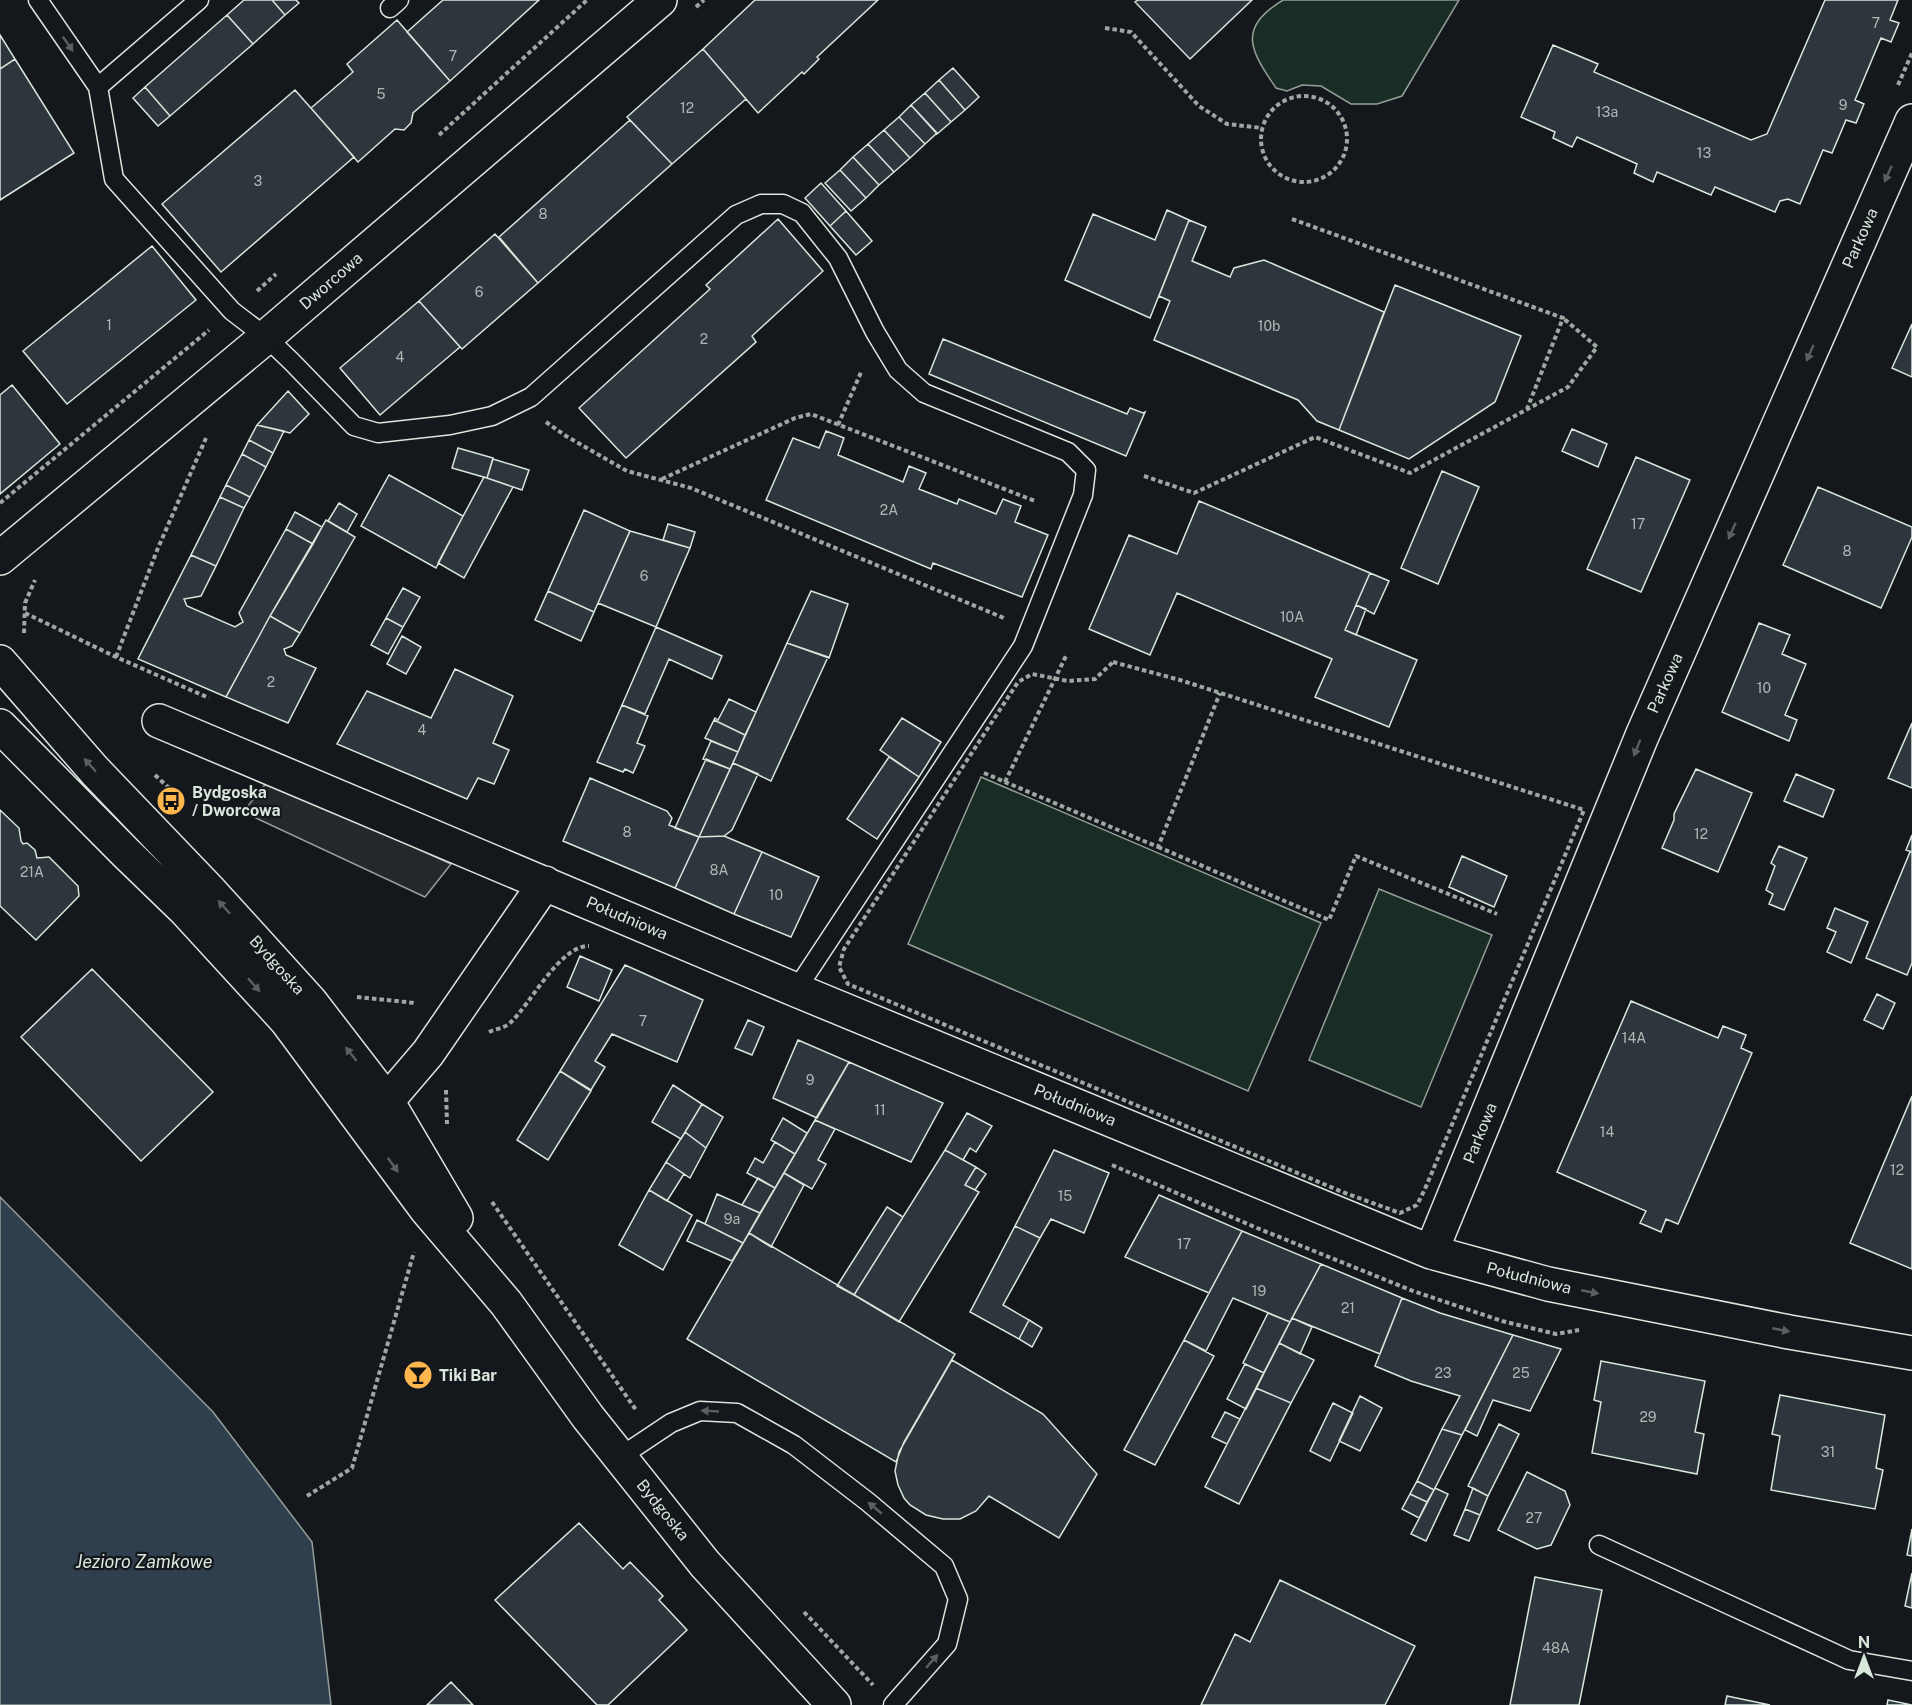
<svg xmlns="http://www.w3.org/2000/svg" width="1912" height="1705" font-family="'Public Sans',sans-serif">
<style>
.green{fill:#1a2d24;stroke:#939e99;stroke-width:1.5}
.parking{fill:#24282b;stroke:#939e99;stroke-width:1.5}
.water{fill:#2f3f4d;stroke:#939e99;stroke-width:1.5}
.building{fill:#2c363c;stroke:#d8e6dc;stroke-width:1.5}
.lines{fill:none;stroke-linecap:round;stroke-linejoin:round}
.lane-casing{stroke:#d8e6dc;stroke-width:21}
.street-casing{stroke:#d8e6dc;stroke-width:36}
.secondary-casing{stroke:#d8e6dc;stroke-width:36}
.path{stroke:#9da8a2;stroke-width:4;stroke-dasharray:4.5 3;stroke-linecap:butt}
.lane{stroke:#14181c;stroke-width:18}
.street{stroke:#14181c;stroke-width:33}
.secondary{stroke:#14181c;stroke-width:33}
.oneway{fill:#59605f}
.labels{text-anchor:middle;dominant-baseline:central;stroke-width:4.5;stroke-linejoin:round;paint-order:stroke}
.number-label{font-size:14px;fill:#adbab4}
.street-label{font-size:16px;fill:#d8e6dc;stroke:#14181c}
.poi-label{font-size:16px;font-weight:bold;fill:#d8e6dc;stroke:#14181c;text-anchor:start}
.water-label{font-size:18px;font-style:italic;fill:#d8e6dc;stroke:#14181c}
</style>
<rect width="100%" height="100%" fill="#14181c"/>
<path class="green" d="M1283,0h176l-57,96 -25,8h-26l-30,-18 -19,-1 -15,6 -11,-3c-25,-37 -40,-59 7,-88z
M981,777l340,146 -73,168 -340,-147z
M1379,889l113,46 -71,172 -112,-47z"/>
<path class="parking" d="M268,781l183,83 -26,33 -182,-85z"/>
<path class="water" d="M0,1197l213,215 99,130 19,163h-331z"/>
<path class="building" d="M244,0h28l13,15 -32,29 -26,-29z
M272,0h24l3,3 -14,12z
M443,0h96l-89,81 -43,-49z
M755,0h123l-61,57 2,2 -15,15 -2,-2 -44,41 -55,-64z
M1138,0h114l-62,59 -55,-57z
M1825,0h73l-8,20 9,3 -8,19 -10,-4 -26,62 9,4 -8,19 -10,-3 -14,33 -9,-3 -23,54 -12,-5 -8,2 -5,11 -60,-25 -4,8 -54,-23 -4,10 -19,-9 3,-9 -60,-27 -5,10 -19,-9 2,-6 -34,-15 32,-72 45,19 -4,8 157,68 16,-6z
M227,15l26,29 -83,72 -25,-29z
M397,20l53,61 -37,32 -2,10 -7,7 -9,-1 -37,33 -47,-54 42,-36 -6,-8z
M0,35l15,24 -15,10z
M703,49l43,50 -74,65 -45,-47z
M15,59l59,94 -74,47v-131z
M953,68l26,29 -14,13 -26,-30z
M939,80l26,30 -14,12 -26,-29z
M145,87l25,29 -12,10 -25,-28z
M295,90l59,67 -133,115 -59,-68z
M925,93l26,29 -14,12 -26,-29z
M911,105l26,28 -12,11 -26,-27z
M899,117l26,27 -15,14 -26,-28z
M630,120l42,44 -134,119 -39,-46z
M884,130l26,28 -16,14 -26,-28z
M868,144l26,28 -15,13 -26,-28z
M853,157l26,28 -13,13 -26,-28z
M840,170l26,28 -15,13 -26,-28z
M821,183l25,28 -16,15 -25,-28z
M1167,210l22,10 -39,98 -85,-38 28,-66 62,26z
M846,211l26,30 -16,14 -26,-29z
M778,219l45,52 -71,65 4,6 -130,116 -47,-50 131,-119 -4,-4z
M1189,220l17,7 -14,34 38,16 4,-9 30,-8 120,52 -45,118 -22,-9 -19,-21 -144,-60 16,-39 -11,-5z
M495,234l43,49 -76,66 -43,-48z
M152,246l44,54 -129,104 -44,-53z
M1395,285l126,51 -26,66 -86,57 -70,-29z
M419,301l41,46 -80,68 -40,-47z
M1912,324v53l-20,-9z
M943,339l184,75 3,-6 13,5 2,-1 -19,44 -197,-82z
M12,385l48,59 -60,50v-99z
M288,391l21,23 -19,19 -33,-8z
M257,425l27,6 -11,22 -24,-13z
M1572,429l35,15 -9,23 -36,-16z
M826,431l18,7 -6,17 65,27 6,-16 17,7 -7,16 38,15 2,-5 37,15 7,-15 18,7 -6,16 33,13 -26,62 -89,-34 -2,6 -165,-69 27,-62 26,10z
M249,440l24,13 -7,14 -24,-13z
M458,448l35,10 -6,20 -35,-10z
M242,454l24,13 -16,30 -24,-12z
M1636,457l54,23 -49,112 -54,-23z
M493,459l36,11 -7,20 -35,-12z
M1442,471l37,16 -41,97 -37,-16z
M389,475l74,41 -27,52 -75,-42z
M484,477l29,10 -49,91 -26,-15z
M226,485l24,12 -6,11 -24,-11z
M1818,487l94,40v10l-31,71 -98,-43z
M220,497l24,11 -28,58 -25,-11z
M1199,501l171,72 -25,57 72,30 -28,67 -74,-30 17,-38 -155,-66 -27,62 -61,-26 40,-94 48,19z
M339,503l18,11 -10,18 -19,-11z
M584,510l46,21 -36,81 -46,-21z
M295,512l27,15 -9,17 -27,-15z
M326,520l29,17 -55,96 -30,-17z
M668,524l27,8 -5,16 -27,-8z
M286,529l27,15 -43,72 -44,81 -88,-38 53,-104 25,11 -15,30 -17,3 3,7 48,21 8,-5 -4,-9z
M630,531l60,17 -34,79 -58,-24z
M1370,573l19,8 -15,33 -18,-9z
M403,588l17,9 -17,30 -17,-9z
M548,591l46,21 -13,29 -46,-21z
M811,591l37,13 -19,54 -42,-15z
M1356,605l10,4 -10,26 -11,-5z
M270,616l30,17 -8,13 -8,3 2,6 30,13 -28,55 -62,-26z
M386,618l17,9 -15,27 -17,-9z
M1759,623l31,12 -8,19 24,10 -21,51 12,5 -8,21 -67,-29z
M656,627l66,29 -10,23 -43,-20 -24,55 -23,-9z
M402,636l19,11 -15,27 -19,-10z
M787,643l41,14 -57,124 -38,-18z
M455,669l58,27 -20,47 16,7 -15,34 -16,-6 -11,21 -130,-55 30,-53 64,27z
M729,699l27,13 -11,23 -31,-15 1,-2 3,2z
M622,705l26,11 -11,27 8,3 -12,27 -8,-4 -2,3 -26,-10z
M902,718l39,24 -22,35 -39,-27z
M714,720l31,15 -7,17 -33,-14z
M1912,723v65l-24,-10z
M711,741l27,11 -8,17 -27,-10z
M889,757l30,20 -42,62 -30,-20z
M706,759l24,10 -31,68 -24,-9z
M733,763l25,11 -26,56 -8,6 -25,1z
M1696,769l56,24 -34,79 -56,-24 12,-28v-6z
M1796,774l38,16 -11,27 -39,-16z
M590,778l77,33 5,7 -3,7 30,12 -24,51 -112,-47z
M0,810l19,18 2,13 2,3 4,-1 8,7 2,8 12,-1 29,29 1,10 -43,44 -36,-34z
M1912,835v17l-6,-2z
M724,836l38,16 -28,62 -59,-26 24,-51z
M1779,846l28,12 -23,52 -15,-6 4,-10 -7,-4 9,-24 -4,-3z
M762,852l57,25 -28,60 -57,-23z
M1910,852h2v111l-5,12 -41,-17z
M1462,856l45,20 -13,31 -45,-20z
M1835,908l33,14 -17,41 -24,-11 9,-20 -9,-4z
M580,956l32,14 -13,31 -32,-14z
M625,965l78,35 -26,62 -65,-28 -17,27 10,6 -14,23 -31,-19z
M92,969l121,123 -72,69 -120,-124z
M1877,994l18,9 -12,26 -19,-9z
M1631,1001l87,37 5,-12 23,9 -5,13 11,5 -74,171 -12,-5 -5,13 -21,-9 6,-12 -89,-39z
M748,1020l16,7 -12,28 -17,-7z
M798,1040l51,22 -32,56 -44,-20z
M849,1062l94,41 -32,59 -96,-42z
M560,1071l31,20 -43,69 -31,-20z
M673,1085l29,19 -21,35 -29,-17z
M1912,1096v173l-62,-26z
M702,1104l21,13 -17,31 -21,-16z
M967,1113l25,13 -16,26 -6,-4 -7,12 -18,-10z
M783,1118l24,15 -12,21 -24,-14z
M815,1120l20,9 -17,31 8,4 -14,25 -28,-16z
M685,1132l21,16 -16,30 -24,-16z
M775,1142l20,12 -20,34 -28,-15 8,-15 8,5z
M945,1150l31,17 -11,18 14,7 -80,130 -45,-27z
M1054,1150l55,23 -25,60 -33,-14 -11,19 -25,-12z
M666,1162l18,12 -17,27 -18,-11z
M976,1167l10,7 -11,16 -10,-5z
M784,1173l20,12 -33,62 -22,-14z
M758,1178l17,10 -15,25 -18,-8z
M649,1190l43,25 -29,55 -44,-25z
M717,1194l43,19 -17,30 -38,-19z
M1159,1195l83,36 -33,62 -84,-36z
M887,1207l16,10 -49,78 -17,-9z
M697,1220l46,23 -11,18 -45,-20z
M1015,1226l25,12 -37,67 26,15 -10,19 -49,-27z
M1242,1231l79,33 -31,58 -57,-24 -27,53 -22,-11z
M749,1233l206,121 -51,88 -8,20 -209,-123z
M1321,1264l81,34 -22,56 -88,-36z
M1402,1298l38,15 73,22 -51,100 -20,-6 18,-33 -49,-15 -36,-15z
M1268,1313l22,9 -26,51 -21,-10z
M1292,1318l20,9 -12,27 -21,-11z
M1029,1320l13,8 -10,19 -13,-8z
M1513,1335l48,14 -31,62 -37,-11 -16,36 -12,-6z
M1184,1340l30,16 -59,109 -31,-15z
M1279,1343l35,17 -23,43 -35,-15z
M952,1360l91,54 54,60 -38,64 -70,-42 -13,15 -16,8h-17l-17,-4 -16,-10 -6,-7 -6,-13 -3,-14 4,-19z
M1601,1361l104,20 -10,51 9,2 -7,40 -105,-21 9,-51 -7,-2z
M1245,1364l19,9 -18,36 -19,-10z
M1256,1388l35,15 -52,101 -34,-17z
M1780,1395l105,20 -9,53 7,2 -8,39 -104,-19 9,-54 -8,-2z
M1360,1396l22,12 -22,43 -21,-10z
M1333,1403l20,10 -23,48 -20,-10z
M1225,1412l15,7 -13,25 -15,-7z
M1499,1424l20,10 -31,62 -20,-10z
M1442,1429l20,6 -28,55 -17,-9z
M1527,1472l38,19 5,14 -19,40 -14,4 -39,-19z
M1417,1481l17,9 -7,12 -17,-8z
M1435,1488l13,6 -22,47 -15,-7z
M1473,1488l15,8 -8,19 -15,-6z
M1410,1494l17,8 -8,16 -17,-9z
M1465,1509l15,6 -11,26 -15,-6z
M579,1523l44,46 7,-7 33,34 -4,4 28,30 -79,75h-11l-102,-105z
M1912,1529v27l-5,-1z
M1912,1573v35l-7,-2z
M1535,1577l67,13 -23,115h-69z
M1280,1580l135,66 -30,59h-184l34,-71 15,8z
M451,1682l22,23h-46z
M1727,1696l43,9h-45z
M1888,1700l24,5h-25z"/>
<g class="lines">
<g class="lane-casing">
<path id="lane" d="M38,0l60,87 16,92 118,132 34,26 26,25 62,64 24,7 72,-8 42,-9 39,-19 205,-182 25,-11h22l19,9 36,45 37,74 23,38 26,23 144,59 18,18 -3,25 -60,151 -227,344
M390,8l9,-8
M98,87l101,-87
M620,1457l51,-34 29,-12 37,2 57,32 74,57 76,64 14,33 -11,45 -54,61
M1599,1545l250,115 63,11"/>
</g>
<g class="street-casing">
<path id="street" d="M0,558l266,-221 394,-337
M159,721l637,269 635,262 117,32 241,48 123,21
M362,1116l25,-15 41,-48 117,-170
M1431,1252l211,-516 270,-615"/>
</g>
<g class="secondary-casing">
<path id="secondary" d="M0,662l95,109 116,121 99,109 77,100 69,117
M0,726l126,127 60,58 100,109 140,189 80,94 82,114 117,147 129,141"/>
</g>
<path class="path" d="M696,7l8,-7
M1105,28l26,4 68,74 28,18 35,4
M1898,85l14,-32
M1261 139a43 43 0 1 1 86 0a43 43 0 1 1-86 0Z
M439,135l148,-135
M1292,219l271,99 -36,91
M257,291l19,-17
M546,422l20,14 61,35 64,17 313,130
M838,425l24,-55
M1144,476l50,17 121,-56 95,36 158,-86 29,-40 -34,-29
M662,479l133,-61 16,-4 224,87
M0,503l209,-173
M25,613l91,44 93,41
M24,633l1,-30 10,-23
M116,657l42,-109 48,-110
M1113,662l67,18 404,130 -159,379 -8,16 -17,8 -55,-20 -497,-209 -9,-17 5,-18 174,-267 14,-8 36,7 27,-2z
M984,773l174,74 62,-154
M155,775l14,13 12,14
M1005,782l61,-126
M1158,847l171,73 27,-64 141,58
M357,997l58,6
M489,1032c6,-3 16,-4 21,-9 20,-18 50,-78 79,-77
M446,1090l1,34
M1112,1165l145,63 156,63 89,30 54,13 23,-4
M492,1202l144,208
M307,1496l45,-28 62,-216
M804,1612l69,73"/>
<use href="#lane" class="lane"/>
<use href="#street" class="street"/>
<use href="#secondary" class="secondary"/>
</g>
<defs><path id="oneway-solid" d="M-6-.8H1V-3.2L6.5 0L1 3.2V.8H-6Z" transform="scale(1.5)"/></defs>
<g class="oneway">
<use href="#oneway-solid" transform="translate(68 44) rotate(55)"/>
<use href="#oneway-solid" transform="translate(1888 174) rotate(114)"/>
<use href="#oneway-solid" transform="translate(1810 353) rotate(114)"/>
<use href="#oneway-solid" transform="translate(1732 531) rotate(114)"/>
<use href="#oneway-solid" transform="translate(1637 748) rotate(112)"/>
<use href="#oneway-solid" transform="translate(90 765) rotate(-131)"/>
<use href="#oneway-solid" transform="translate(224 907) rotate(-132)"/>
<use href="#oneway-solid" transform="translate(254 985) rotate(48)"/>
<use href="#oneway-solid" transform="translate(351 1054) rotate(-128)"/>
<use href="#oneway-solid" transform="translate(393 1165) rotate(54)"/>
<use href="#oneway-solid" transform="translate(1590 1292) rotate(11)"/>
<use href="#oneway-solid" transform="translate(1781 1330) rotate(11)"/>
<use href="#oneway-solid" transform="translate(710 1411) rotate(-177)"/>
<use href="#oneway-solid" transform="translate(875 1508) rotate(-140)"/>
<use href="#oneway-solid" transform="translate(932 1661) rotate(-49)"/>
</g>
<defs>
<g id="bus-disc" transform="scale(1.5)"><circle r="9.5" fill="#ffb74d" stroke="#14181c"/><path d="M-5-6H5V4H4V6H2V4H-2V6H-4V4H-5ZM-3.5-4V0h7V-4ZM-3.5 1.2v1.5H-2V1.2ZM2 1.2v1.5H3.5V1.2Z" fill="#111"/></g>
<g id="bar-disc" transform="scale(1.5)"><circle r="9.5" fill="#ffb74d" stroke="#14181c"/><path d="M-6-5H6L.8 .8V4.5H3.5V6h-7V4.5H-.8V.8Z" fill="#111"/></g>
</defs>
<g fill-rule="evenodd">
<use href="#bus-disc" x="171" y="801"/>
<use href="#bar-disc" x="418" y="1375"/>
</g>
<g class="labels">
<g class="number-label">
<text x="1876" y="23">7</text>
<text x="453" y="56">7</text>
<text x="381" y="94">5</text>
<text x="1843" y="105">9</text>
<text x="687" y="108">12</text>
<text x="1607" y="112">13a</text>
<text x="1704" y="153">13</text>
<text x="258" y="181">3</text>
<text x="543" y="214">8</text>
<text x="479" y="292">6</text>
<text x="109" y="325">1</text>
<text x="1269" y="326">10b</text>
<text x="704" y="339">2</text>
<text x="400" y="357">4</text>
<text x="889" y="510">2A</text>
<text x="1638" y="524">17</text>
<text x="1847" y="551">8</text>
<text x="644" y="576">6</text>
<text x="1292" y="617">10A</text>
<text x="271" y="682">2</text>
<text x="1764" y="688">10</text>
<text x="422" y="730">4</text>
<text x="627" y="832">8</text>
<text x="1701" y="834">12</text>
<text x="719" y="870">8A</text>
<text x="32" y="872">21A</text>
<text x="776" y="895">10</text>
<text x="643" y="1021">7</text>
<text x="1634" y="1038">14A</text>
<text x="810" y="1080">9</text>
<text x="880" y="1110">11</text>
<text x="1607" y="1132">14</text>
<text x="1897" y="1170">12</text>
<text x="1065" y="1196">15</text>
<text x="732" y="1219">9a</text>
<text x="1184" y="1244">17</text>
<text x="1259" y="1291">19</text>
<text x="1348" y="1308">21</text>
<text x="1443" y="1373">23</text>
<text x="1521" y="1373">25</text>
<text x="1648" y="1417">29</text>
<text x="1828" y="1452">31</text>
<text x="1534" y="1518">27</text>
<text x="1556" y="1648">48A</text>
</g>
<g class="street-label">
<text transform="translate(1860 238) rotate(-66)">Parkowa</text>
<text transform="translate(331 281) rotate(-41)">Dworcowa</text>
<text transform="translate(1665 683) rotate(-66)">Parkowa</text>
<text transform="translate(627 918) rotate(23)">Południowa</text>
<text transform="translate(277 965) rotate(48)">Bydgoska</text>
<text transform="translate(1075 1105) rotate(22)">Południowa</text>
<text transform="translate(1480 1133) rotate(-68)">Parkowa</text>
<text transform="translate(1529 1278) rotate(14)">Południowa</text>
<text transform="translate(663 1510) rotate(51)">Bydgoska</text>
</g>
<g class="poi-label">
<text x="192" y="792">Bydgoska<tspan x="192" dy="18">/ Dworcowa</tspan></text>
<text x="439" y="1375">Tiki Bar</text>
</g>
<g class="water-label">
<text x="144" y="1561">Jezioro Zamkowe</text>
</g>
</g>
<g transform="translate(1864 1657)" stroke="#14181c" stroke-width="4.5" paint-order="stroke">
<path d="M0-4.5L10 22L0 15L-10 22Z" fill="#d8e6dc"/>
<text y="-9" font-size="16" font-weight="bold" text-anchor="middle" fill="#d8e6dc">N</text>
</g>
</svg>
